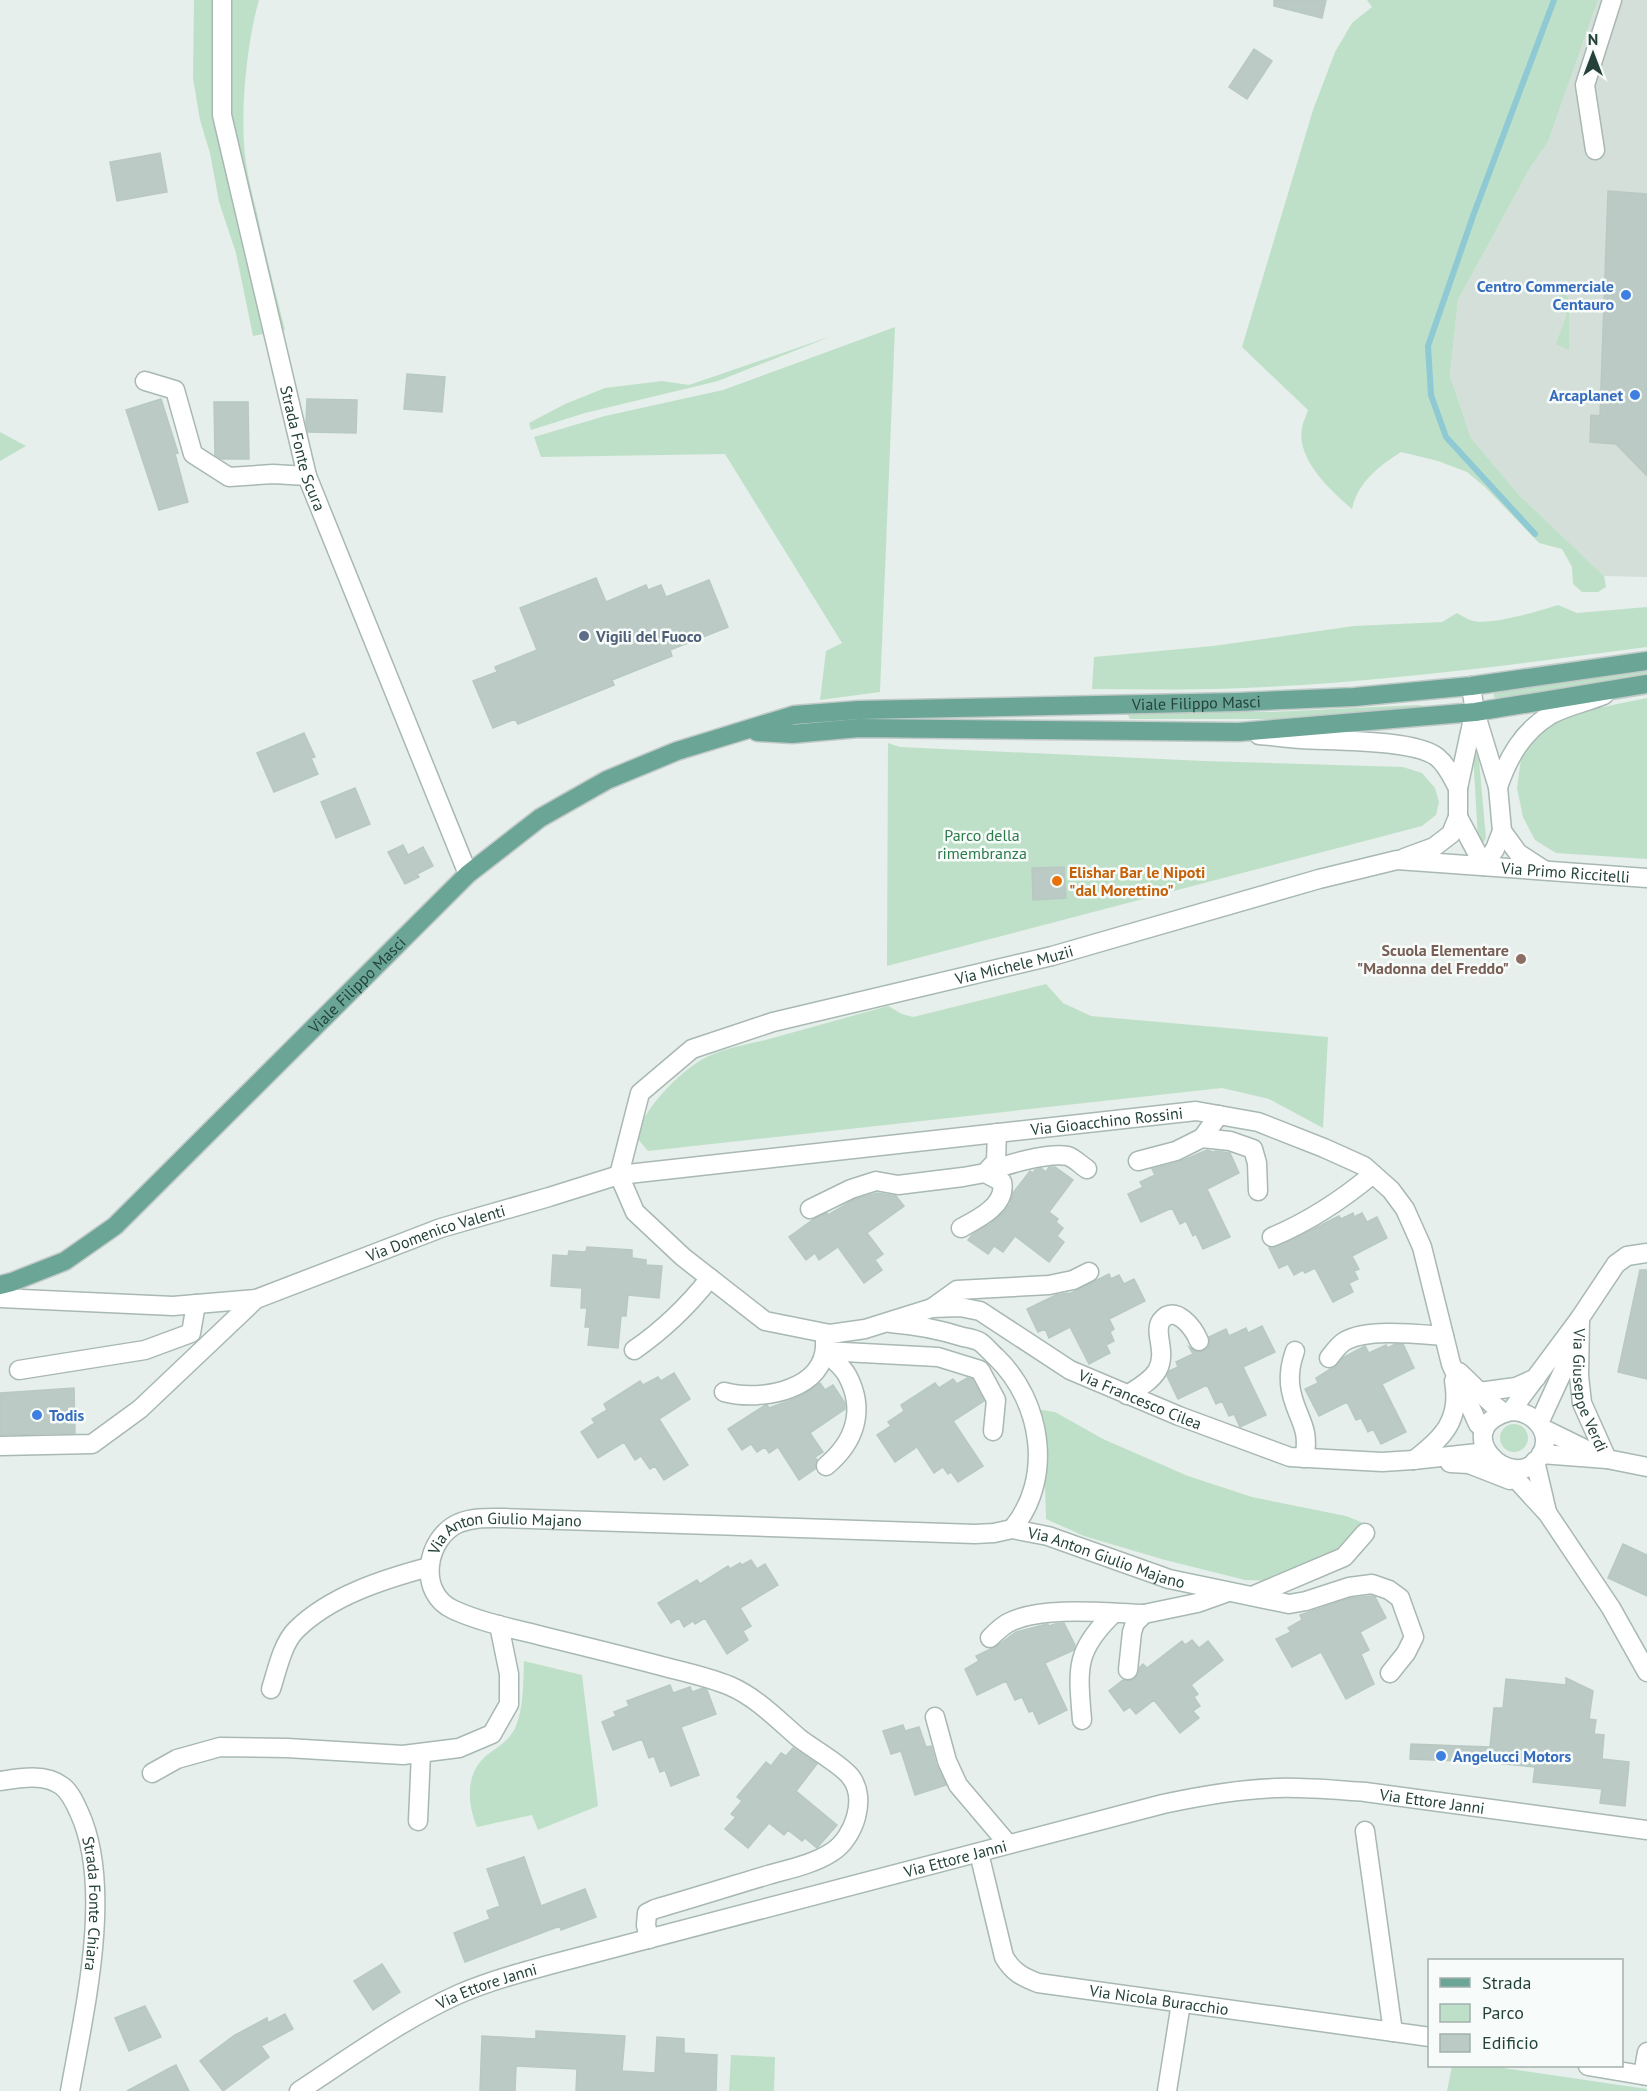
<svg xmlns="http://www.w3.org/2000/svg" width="1647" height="2091" font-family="'PT Sans',sans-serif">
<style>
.built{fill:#d4dfda}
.green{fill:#bfe0c8}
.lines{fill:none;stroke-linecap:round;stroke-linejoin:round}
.stream{stroke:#8ec9d4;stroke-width:6}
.building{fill:#bbcac4;stroke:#b8c9c2;stroke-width:1.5}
.minor-casing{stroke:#a8b8b2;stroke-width:21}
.major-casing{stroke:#c2cac8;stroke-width:21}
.minor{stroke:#fff;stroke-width:18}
.major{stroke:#6aa596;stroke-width:18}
.shop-dot{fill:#3f7fe0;stroke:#f7fbf9;stroke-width:2}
.service-dot{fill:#5c6f8a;stroke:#f7fbf9;stroke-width:2}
.food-dot{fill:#e8710a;stroke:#f7fbf9;stroke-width:2}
.education-dot{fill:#8d6e63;stroke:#f7fbf9;stroke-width:2}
.labels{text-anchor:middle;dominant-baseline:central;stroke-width:5;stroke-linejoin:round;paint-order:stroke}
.shop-label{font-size:16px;font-weight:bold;fill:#366cbe;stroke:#f7fbf9;text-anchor:end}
.street-label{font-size:16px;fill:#24423a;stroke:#f7fbf9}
.service-label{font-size:16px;font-weight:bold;fill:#4e5e75;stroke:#f7fbf9;text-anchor:start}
.park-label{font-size:16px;fill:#2d7a4b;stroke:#f7fbf9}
.food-label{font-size:16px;font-weight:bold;fill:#c56008;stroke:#f7fbf9;text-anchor:start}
.education-label{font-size:16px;font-weight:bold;fill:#785e54;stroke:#f7fbf9;text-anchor:end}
</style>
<rect width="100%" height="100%" fill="#e6efeb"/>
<path class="built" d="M1598,0h49v577l-43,-1 -85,-81 -48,-57 -21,-62 8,-76 72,-132 18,-26z"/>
<path class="green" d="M194,0h65c-12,41 -19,112 -14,155 2,19 7,39 12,58 8,39 18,78 28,117l-32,6 -17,-83 -17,-51 -9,-49 -10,-33 -7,-42z
M1367,0h231l-50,142 -18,26 -72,132 -8,76 21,62 48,57 85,81 2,11 -8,5h-16l-9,-8 -1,-17 -10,-18 -23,-6 -54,-56 -18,-15 -29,-11 -37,-9c-22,14 -43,30 -49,57 -21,-18 -56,-50 -50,-81 1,-6 4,-12 6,-18l-66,-63 71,-237 22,-58 17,-29 20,-16z
M1562,293l5,3 2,8v46l-13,-6 11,-30 -14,-6z
M895,327l-15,365 -60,8 6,-49 16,-8 -117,-189 -184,3 -7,-20 71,-21 118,-26z
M832,336l-114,45 -133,32 -54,17 -2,-7 36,-19 40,-16 57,-7 27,4z
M0,432l26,14 -26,15z
M1558,605l19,8 70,-6v40c-143,19 -287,38 -432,42 -41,1 -82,0 -123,0l2,-32 119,-11 141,-20 88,-4 15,-9c4,2 8,5 13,7 17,7 69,-9 88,-15z
M1647,668v7l-150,24 -4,-3 2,-3z
M1647,698v161l-91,-6 -21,-13 -12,-23 -6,-29 4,-29 16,-27 22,-16z
M1417,705l13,2 -82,9 -65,3h-153l-4,-8 145,1z
M888,743l12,4 304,14 199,6 19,6 13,15 4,14 -3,13 -14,11 -535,140z
M1475,751l4,9 7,78 -3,5 -5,-4 -5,-85z
M1046,984l17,19 28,13 237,21 -5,91 -54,-29 -47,-11 -574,63 -11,-13c3,-28 49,-73 74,-83 18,-8 39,-11 58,-16 40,-11 79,-22 119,-33l14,8 11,3z
M1036,1409l19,3 48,27 85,37 64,21 94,19 20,8 -25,30 -64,27 -32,-1 -80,-20 -81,-24 -38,-17 -2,-71z
M1500 1438a14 14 0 1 1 28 0a14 14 0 1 1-28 0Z
M524,1661l58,14 16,131 -60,24 -6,-15 -55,12c-10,-24 -12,-54 10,-72 12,-9 23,-15 29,-29 8,-20 7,-44 8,-65z
M731,2055l44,2 -1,34h-45z
M1452,2066h38l157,23v2h-200z"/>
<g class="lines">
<path class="stream" d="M1535,534l-89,-97 -15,-42 -3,-49 45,-130 81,-216"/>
</g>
<path class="building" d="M1274,0h52l-4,18 -48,-12z
M1254,49l18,12 -25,38 -18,-12z
M160,153l7,39 -50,9 -7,-39z
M1608,191l39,3v282l-31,-32 -26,-2 1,-27 9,1z
M407,374l38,3 -3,35 -38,-3z
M161,399l17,54 -3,1 13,48 -29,8 -33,-100z
M307,399l50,1 -1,33 -48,-1 -2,-9z
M214,402h34l1,57h-27l-7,-4z
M596,578l10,24 40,-17 2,5 13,-5 5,12 43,-17 19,47 -58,23 2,6 -60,24 2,5 -96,39 -3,-5 -22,9 -20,-47 24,-9 -2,-5 42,-17 -17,-42z
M304,733l11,24 -4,1 7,16 -44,18 -17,-39z
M355,788l15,36 -34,14 -15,-36z
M403,845l5,10 15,-8 10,19 -16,8 2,3 -14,7 -17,-32z
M1064,867l2,31 -33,2 -1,-32z
M1207,1150l6,2 3,-1 14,2 9,20 -32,16 23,48 -27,12 -7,-15 -3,2 -7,-15 -6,3 -8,-16 -31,14 -13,-28 15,-7 -3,-5 15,-7 -3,-6 27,-7z
M1049,1167h6l18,13 -24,32 9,7 -2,3 7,6 -6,8 7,6 -15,20 -34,-26 -12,16 -9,-6 -6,8 -20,-14 4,-5 17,-10 15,-13 6,-8 3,-11 17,-22 3,2 2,-3 6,-2 5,4z
M877,1193l19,3 8,10 -37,27 16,21 -8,6 7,10 -18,13 -26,-36 -19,13 -4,-7 -9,7 -17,-23 25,-18 13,-6 1,2 27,-16z
M1353,1213l1,4 8,-4 5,9 10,-5 10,21 -35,18 7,13 -5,2 4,8 -9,4 4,9 -20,10 -18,-34 -10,5 -2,-3 -9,5 -6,-11 -9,4 -10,-20 21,-7 49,-25 2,3z
M587,1247l45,3v8l14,2v5l16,1 -3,32 -31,-3 -2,21h-5l-3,32 -30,-3 2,-18h-5l2,-19h-6l1,-20 -31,-2 2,-31 15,1 1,-5 17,1z
M1640,1270h7v109l-29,-7z
M1109,1274l2,5 8,-4 5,9 10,-5 11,22 -36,18 5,10 -4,3 4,9 -8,4 4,8 -21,11 -19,-37 -21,11 -4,-9 -7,3 -11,-23 29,-14 12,-2 1,1z
M1262,1326l13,26 -32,15 23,48 -26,12 -6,-13 -5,2 -7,-15 -6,3 -9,-19 -29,14 -11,-23 2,-5 9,-4 -2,-5 17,-8 -4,-7 9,5 5,-1 6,-4v-10l17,-8 3,7 17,-8 2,5z
M1395,1344h8l11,24 -32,16 24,48 -25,12 -8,-15 -5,3 -7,-14 -5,2 -9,-18 -28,14 -14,-27 13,-6 -2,-5 21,-13 7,-8 21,-11 4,7 17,-8 2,3z
M674,1373l16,26 -31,20 29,46 -24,15 -9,-14 -5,3 -9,-13 -6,4 -11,-18 -26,16 -17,-26 14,-9 -3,-4 15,-9 -3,-6 36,-23 3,4 15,-8 3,4z
M967,1378l5,1 12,22 -31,20 30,45 -25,16 -7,-10 -3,2 -5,-7 -9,6 -17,-26 -22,15 -18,-27 14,-9 -3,-4 16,-11 -3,-6 34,-22 4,5 14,-9 4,5z
M820,1383l5,7 8,-5 12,18v6l-35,24 13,19 -8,5 2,3 -2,9 -16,11 -21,-33 -9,6 -4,-6 -8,5 -6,-8 -9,6 -14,-21 36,-23 3,-1 2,3 25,-9 15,-8z
M74,1388l1,45 -75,2v-42z
M1623,1544l24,11v41l-39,-18z
M751,1560l6,9 8,-5 13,21 -38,23 11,18 -8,5 5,9 -21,14 -22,-36 -10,6 -2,-3 -9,6 -5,-9 -8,5 -13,-20 39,-23 3,4 28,-18 2,3 10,-6 2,2z
M1371,1596l4,1 11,21 -26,14 9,18 -8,4 13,30 -28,15 -25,-47 -29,15 -16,-28 15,-7 -3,-4 14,-8 -2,-5 51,-17z
M1064,1623l11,22 -1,5 -29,13 22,47 -28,14 -6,-13 -4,1 -7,-15 -7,3 -9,-19 -29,14 -12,-26 14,-8 -3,-5 21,-10 19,-14 27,-7 5,-1 1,2 6,-2z
M1192,1640l7,8 9,-7 15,19 -32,25 7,9 -4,3 6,9 -7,5 6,7 -19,15 -26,-33 -18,14 -6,-7 -6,4 -15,-20 14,-11h10l4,-4 3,-9 3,-3 4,4 35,-27 3,4z
M1566,1678l27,13 -4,28 7,1 -2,14 10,1 -2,24 27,3 -4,44 -25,-3 2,-14 -69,-7 2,-15 -51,-5 -74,-3 1,-15 79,3 4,-39h9l3,-29 60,6z
M670,1685l3,8 17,-6 2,5 11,-4 4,2 9,24 -35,13 18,48 -28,11 -6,-16 -5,2 -6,-16 -5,2 -7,-19 -29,11 -11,-28 14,-6 -2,-4 15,-6 -2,-5z
M903,1725l2,6 14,-4 7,20 5,-1 5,18 10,21 -31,10 -14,-44 -10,3 -8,-23z
M793,1748l24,16 -21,27 41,34 -20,23 -12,-10 -3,3 -14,-11 -4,5 -15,-12 -21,25 -23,-19 11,-12 -5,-3 11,-13 -5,-4 29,-35 5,4 10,-13 5,3z
M524,1857l17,49 44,-17 11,28 -35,13 -1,-4 -95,36 -11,-29 36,-14 -3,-8 13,-5 -13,-37z
M382,1964l18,28 -27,18 -19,-29z
M145,2006l16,31 -32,14 -14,-33z
M285,2014l8,15 -32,17 8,11 -46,34 -23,-30 35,-26 32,-17 1,5z
M536,2031l89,5 -3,35 33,2 2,-36 27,2v14l33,2 -1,36h-140l1,-22 -61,-3 -1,25h-35l2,-55 54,3z
M176,2065l13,26h-62l41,-22z"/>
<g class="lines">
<g class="minor-casing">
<g id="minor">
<path id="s1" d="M222,0v115l85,361 161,398"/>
<path d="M1595,150l-10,-65 27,-85"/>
<path d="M145,381l30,9 18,64 36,23 44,-3 34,2"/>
<path d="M1471,686l4,26 23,75 4,44 -7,18 -11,17"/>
<path d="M1259,735c14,1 28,3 42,4 30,2 113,0 136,18 10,8 15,20 21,31"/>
<path d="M1498,787c10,-29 24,-55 52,-72 16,-9 37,-13 54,-20"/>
<path d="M1458,817l26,49"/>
<path d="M1502,831l16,22 26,17"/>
<path d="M1404,858l30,-11 17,-13 7,-17v-29l16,-74"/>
<path d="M1202,1138l28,3 23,8 4,14 1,28"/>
<path d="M1138,1161l38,-10 26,-13 17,-23"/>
<path id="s2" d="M619,1175l21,-82 52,-44 81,-27 279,-66 267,-77 78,-19 250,18"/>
<path id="s3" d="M619,1175l16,37 48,45 82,64 65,13 35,-5 67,-21 28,-1 20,4 90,59 109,46 111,41 92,5 31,-2 74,-8"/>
<path d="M810,1209l41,-20 25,-8 22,4 65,-8 22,-4 11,-12 1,-28"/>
<path d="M961,1228c17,-9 46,-23 41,-46l-17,-9c19,-8 63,-21 83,-17 6,2 14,10 19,13"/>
<path d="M1272,1237c36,-15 71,-38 101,-63"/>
<path id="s4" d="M0,1298l173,8 83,-7 185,-71 108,-31 70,-22 577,-64 62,11 66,26 40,18 27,24 14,19 17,38 29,117 27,60 6,6"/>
<path d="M932,1308l25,-18 92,-5 24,-5 16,-8"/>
<path id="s5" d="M1580,1318l-1,58 3,27 25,56"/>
<path d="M890,1323c26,2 48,6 73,14 5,1 12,2 17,5 6,4 11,11 17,16 45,44 57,121 15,171"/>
<path d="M634,1350c29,-20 54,-44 76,-72"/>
<path d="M1295,1351c-4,11 -6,22 -5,33 3,31 22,41 14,74"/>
<path d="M1329,1358c5,-6 9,-13 16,-17 22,-13 73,-7 99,-5"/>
<path d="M19,1370l126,-20 46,-17 5,-29"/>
<path d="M1459,1372l32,31 13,10"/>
<path d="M724,1392c37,10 104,-2 101,-51"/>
<path d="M1479,1392l37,-5 20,-9"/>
<path d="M1127,1395c11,-7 23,-13 30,-24 11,-19 -4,-38 4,-50 14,-19 33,8 38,20"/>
<path d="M1511,1411l69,-93 36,-54 11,-8 20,-3"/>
<path d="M1511,1411c22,0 43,21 30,44 -27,44 -97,-27 -30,-44z"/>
<path d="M1539,1423l24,-52 10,-32"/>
<path d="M1542,1428l55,27"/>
<path d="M0,1446l92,-2 48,-35 116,-110"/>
<path d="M1541,1454l66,5 40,8"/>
<path d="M1414,1460c29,-22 47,-40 40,-79"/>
<path d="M1535,1461l12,51"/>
<path d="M1450,1463l19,1 41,16"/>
<path d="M826,1466c29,-24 40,-56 21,-91 -5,-9 -15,-16 -22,-24l113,6 42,13 16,30 -3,31"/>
<path d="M1504,1466l44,48 63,94 36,64"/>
<path d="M1252,1596l92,-39 21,-24"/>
<path d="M990,1638c7,-7 14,-14 22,-17 34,-15 95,-8 132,-7"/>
<path d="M1128,1670l4,-38 3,-9 9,-9 53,-11 31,-11"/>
<path d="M271,1689c6,-18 11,-45 25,-59 34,-34 88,-51 133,-63"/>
<path d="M935,1717l12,44 11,24 50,59"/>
<path d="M1082,1720c-4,-51 -8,-69 32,-107"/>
<path d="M152,1773l25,-14 43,-12 67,1 116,7 56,-7 33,-14 17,-30v-30l-10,-49"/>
<path id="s6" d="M0,1781c19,-3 45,-8 62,5 8,6 13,17 17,26 35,75 5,200 -9,279"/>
<path d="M418,1821l3,-68"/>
<path d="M1365,1831l28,201"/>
<path id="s7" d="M979,1853l25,104c9,15 18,20 34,26l392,54"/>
<path id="s8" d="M649,1939l-3,-14 1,-12 8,-4c38,-11 76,-23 113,-34 21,-6 46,-11 64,-23 22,-14 36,-54 18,-76 -11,-13 -37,-27 -51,-38 -21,-18 -43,-41 -69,-52 -19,-8 -41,-13 -61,-18 -41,-11 -82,-21 -123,-31 -31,-8 -63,-14 -92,-27 -37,-16 -29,-72 5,-87 15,-6 30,-5 45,-5l471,16 19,-1 18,-4 36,7 121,43 120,25 17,-3 43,-14 23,-3 17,6 11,8 14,39 -8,16 -16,20"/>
<path d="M1588,2066l59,10"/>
<path d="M1643,2075l4,-23"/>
<path id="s9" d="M299,2091c52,-34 104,-72 160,-97 33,-14 67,-23 101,-32l603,-158c37,-8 76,-15 114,-16 29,-1 58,2 88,4l282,38"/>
<path d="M1167,2091l14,-88"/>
</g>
</g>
<g class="major-casing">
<g id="major">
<path d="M757,732l35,2 67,-6 380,4 236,-20 172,-28"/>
<path id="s10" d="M0,1285l12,-3 53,-21 50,-35 353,-352 72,-56 67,-38 70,-29 117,-36 65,-5 378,-8 117,-5 117,-11 176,-25"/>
</g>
</g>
<use href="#minor" class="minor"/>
<use href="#major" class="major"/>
</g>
<g class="shop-dot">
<circle cx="1626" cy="295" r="6"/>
<circle cx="1635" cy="395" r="6"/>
<circle cx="37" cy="1415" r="6"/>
<circle cx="1441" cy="1756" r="6"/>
</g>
<circle class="service-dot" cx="584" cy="636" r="6"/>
<circle class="food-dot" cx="1057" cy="881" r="6"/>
<circle class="education-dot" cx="1521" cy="959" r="6"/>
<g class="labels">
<g class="shop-label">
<text x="1614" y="286">Centro Commerciale<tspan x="1614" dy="18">Centauro</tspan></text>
<text x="1623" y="395">Arcaplanet</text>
<text x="49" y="1415" text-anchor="start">Todis</text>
<text x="1453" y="1756" text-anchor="start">Angelucci Motors</text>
</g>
<g class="street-label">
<text stroke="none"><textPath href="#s1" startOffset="458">Strada Fonte Scura</textPath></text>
<text stroke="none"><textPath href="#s10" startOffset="1398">Viale Filippo Masci</textPath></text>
<text stroke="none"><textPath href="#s2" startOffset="1052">Via Primo Riccitelli</textPath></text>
<text stroke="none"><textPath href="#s2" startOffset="486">Via Michele Muzii</textPath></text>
<text stroke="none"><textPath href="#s10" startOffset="472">Viale Filippo Masci</textPath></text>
<text stroke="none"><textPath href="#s4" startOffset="1131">Via Gioacchino Rossini</textPath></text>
<text stroke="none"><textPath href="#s4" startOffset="448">Via Domenico Valenti</textPath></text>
<text stroke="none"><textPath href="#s5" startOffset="74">Via Giuseppe Verdi</textPath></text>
<text stroke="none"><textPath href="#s3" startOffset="614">Via Francesco Cilea</textPath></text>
<text stroke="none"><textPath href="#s8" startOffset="894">Via Anton Giulio Majano</textPath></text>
<text stroke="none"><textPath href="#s8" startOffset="1506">Via Anton Giulio Majano</textPath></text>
<text stroke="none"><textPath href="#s9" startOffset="1188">Via Ettore Janni</textPath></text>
<text stroke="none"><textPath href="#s9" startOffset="702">Via Ettore Janni</textPath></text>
<text stroke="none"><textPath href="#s6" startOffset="189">Strada Fonte Chiara</textPath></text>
<text stroke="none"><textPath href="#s9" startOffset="216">Via Ettore Janni</textPath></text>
<text stroke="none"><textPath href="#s7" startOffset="273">Via Nicola Buracchio</textPath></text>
</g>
<g class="service-label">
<text x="596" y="636">Vigili del Fuoco</text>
</g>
<g class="park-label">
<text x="982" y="835">Parco della<tspan x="982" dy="18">rimembranza</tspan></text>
</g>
<g class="food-label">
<text x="1069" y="872">Elishar Bar le Nipoti<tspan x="1069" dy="18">"dal Morettino"</tspan></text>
</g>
<g class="education-label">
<text x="1509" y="950">Scuola Elementare<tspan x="1509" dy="18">"Madonna del Freddo"</tspan></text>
</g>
</g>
<rect x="1428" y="1959" width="195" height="108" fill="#f7fbf9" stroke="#a3b1ad" stroke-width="1.5"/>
<rect x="1440" y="1978" width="30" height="9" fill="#6aa596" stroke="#a3b1ad" stroke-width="1.5"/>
<text x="1482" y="1989" font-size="18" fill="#24423a">Strada</text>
<rect x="1440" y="2004" width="30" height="18" fill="#bfe0c8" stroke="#a3b1ad" stroke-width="1.5"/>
<text x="1482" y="2019" font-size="18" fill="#24423a">Parco</text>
<rect x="1440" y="2034" width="30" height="18" fill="#bbcac4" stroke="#a3b1ad" stroke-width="1.5"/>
<text x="1482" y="2049" font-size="18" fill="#24423a">Edificio</text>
<g transform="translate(1593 54)" stroke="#f7fbf9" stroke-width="4.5" paint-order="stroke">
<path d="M0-4.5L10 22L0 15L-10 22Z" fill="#24423a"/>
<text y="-9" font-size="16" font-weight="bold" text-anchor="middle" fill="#24423a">N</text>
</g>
</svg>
